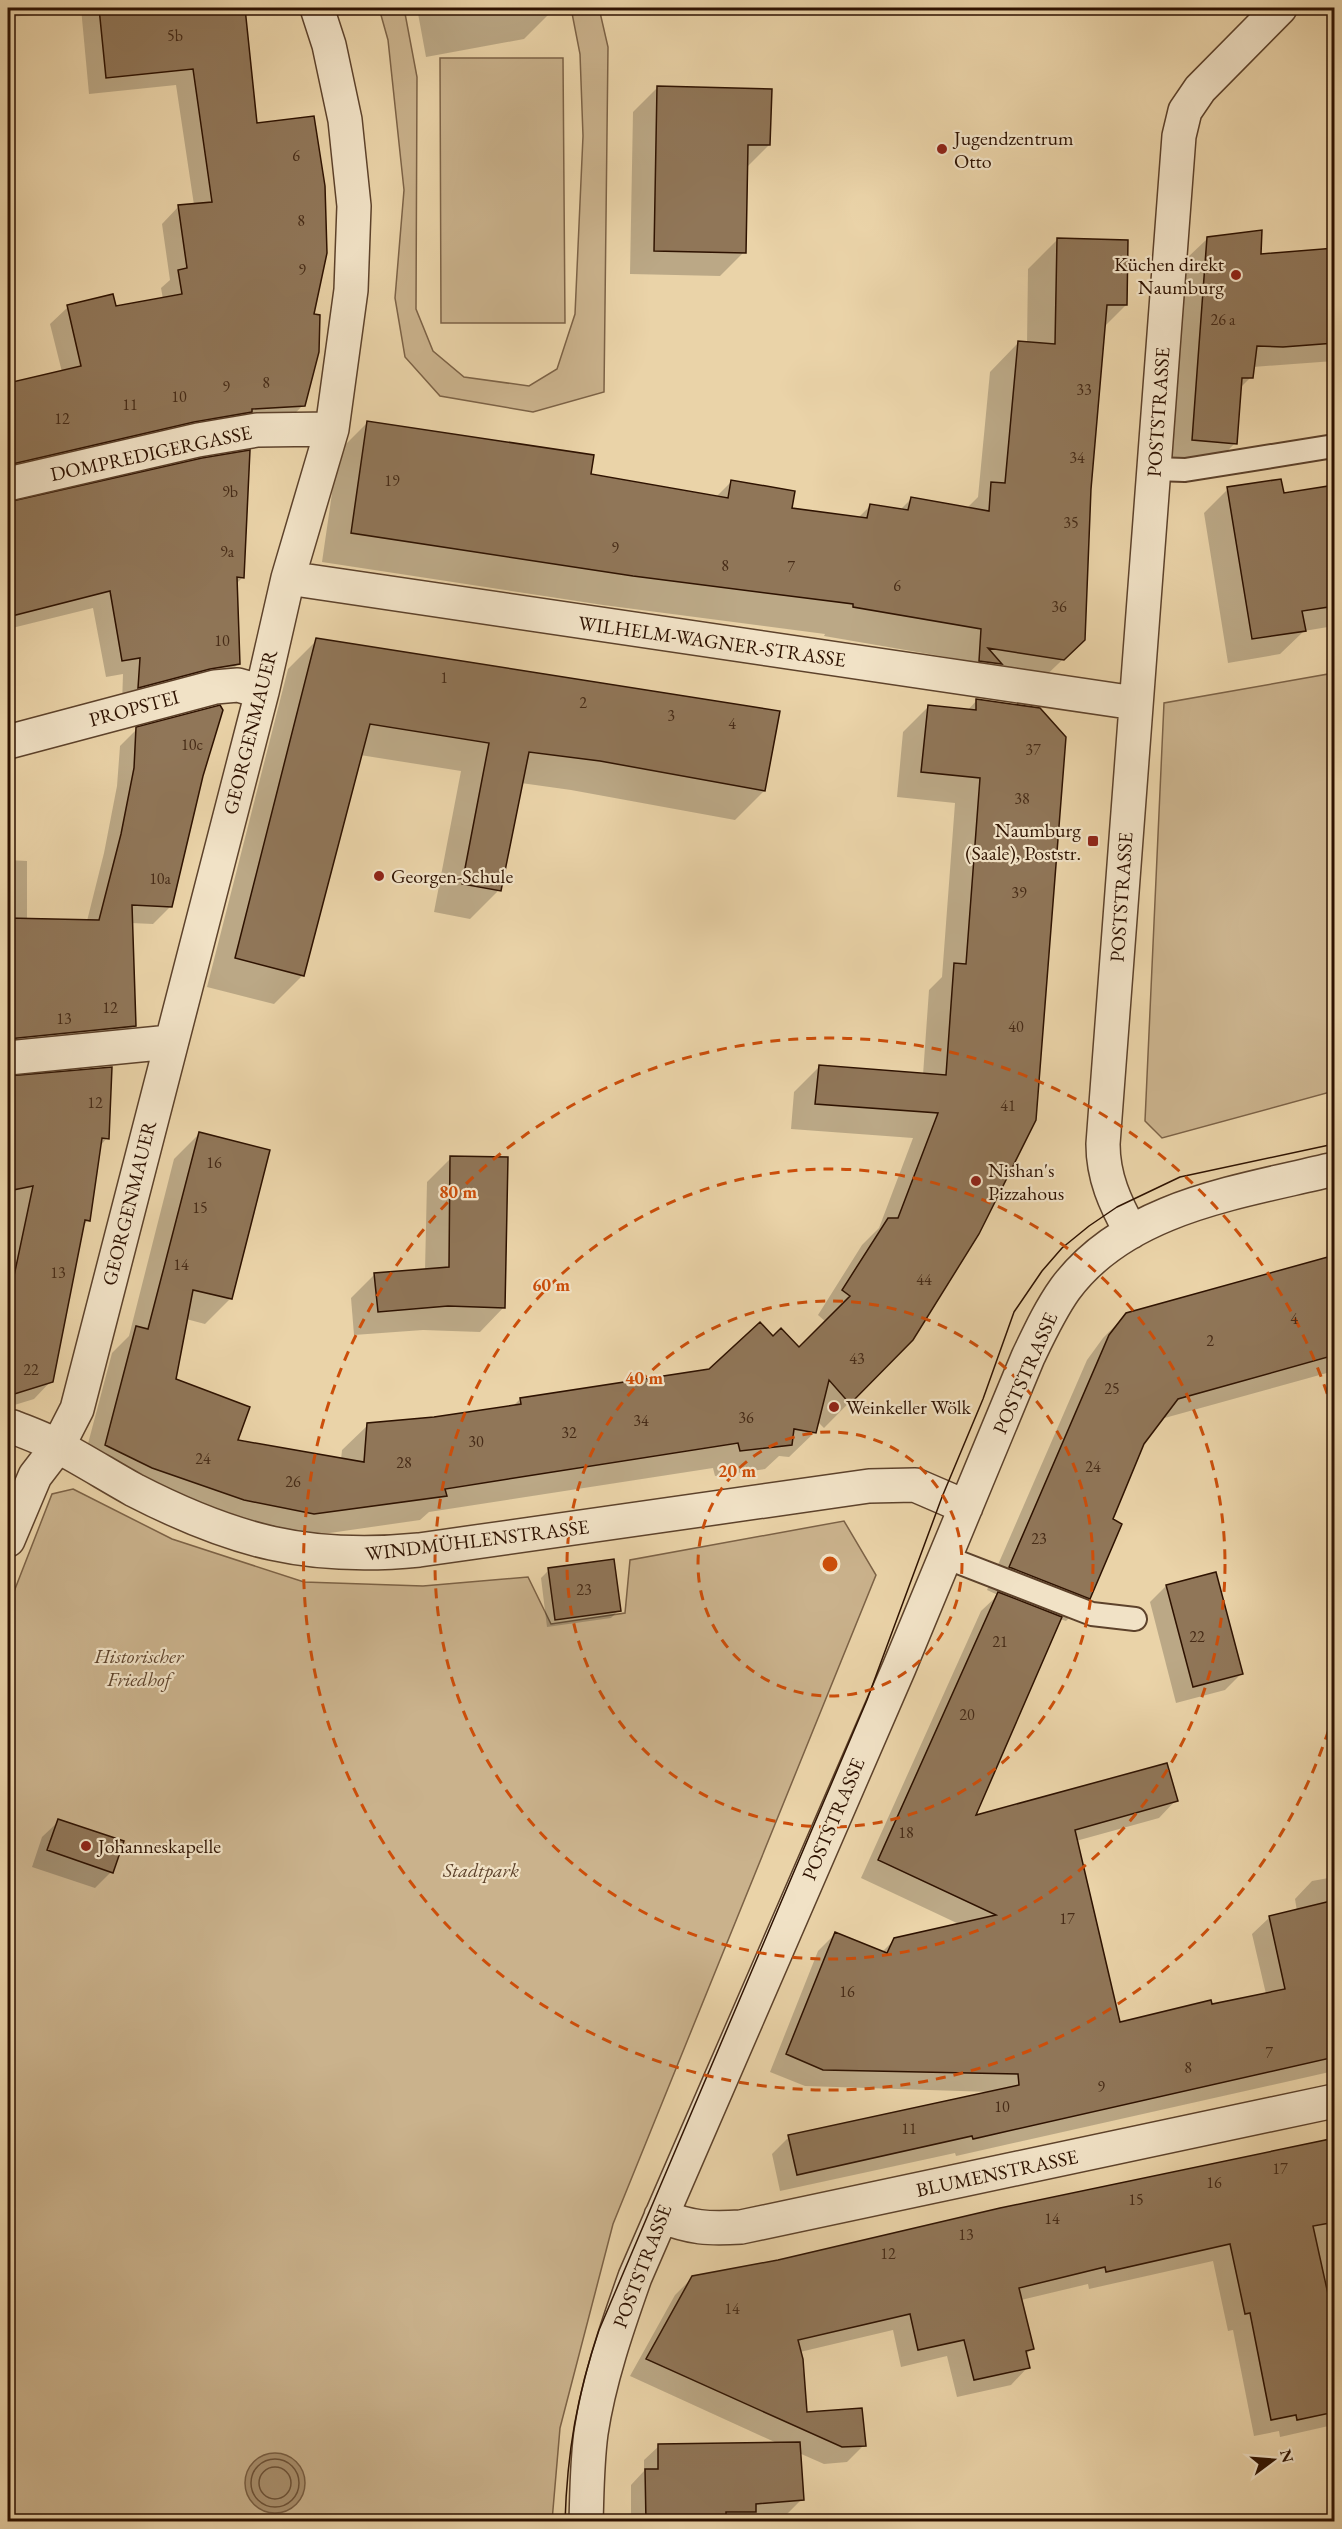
<svg xmlns="http://www.w3.org/2000/svg" width="1342" height="2529" font-family="'EB Garamond',serif">
<style>
.green{fill:#cab28c;stroke:#7c6246;stroke-width:1.5}
.water{fill:#aa916f;stroke:#785e43;stroke-width:1.5}
.shadow{fill:#0003}
.lines{fill:none;stroke-linecap:round;stroke-linejoin:round}
.shore{stroke:#6c5238;stroke-width:1.5}
.building{fill:#907658;stroke:#2e1201;stroke-width:1.5}
.service-casing{stroke:#5d422b;stroke-width:26}
.minor-casing{stroke:#5d422b;stroke-width:36}
.service{stroke:#f1e2c6;stroke-width:22}
.minor{stroke:#f1e2c6;stroke-width:33}
.tram{stroke:#2e1201;stroke-width:1.5}
.ring{fill:none;stroke:#cc4e0a;stroke-width:3;stroke-dasharray:10 8}
.poi-dot{fill:#8f2418;stroke:#f1e2c6;stroke-width:2}
.labels{text-anchor:middle;dominant-baseline:central;stroke-width:4.5;stroke-linejoin:round;paint-order:stroke}
.number-label{font-size:16px;fill:#462b17}
.poi-label{font-size:20px;fill:#2e1201;stroke:#f1e2c6;text-anchor:start}
.street-label{font-size:20px;fill:#2e1201;stroke:#f1e2c6}
.park-label{font-size:20px;font-style:italic;fill:#5d422b;stroke:#f1e2c6}
.centre{fill:#cc4e0a;stroke:#f1e2c6;stroke-width:3}
.ring-label{font-size:18px;text-anchor:middle;font-weight:bold;fill:#cc4e0a;stroke:#f1e2c6;stroke-width:4.5;stroke-linejoin:round;paint-order:stroke}
</style>
<rect width="100%" height="100%" fill="#ead3a8"/>
<filter id="stains"><feTurbulence type="fractalNoise" baseFrequency=".00333" numOctaves="4"/><feColorMatrix values="0 0 0 0 .2 0 0 0 0 .09 0 0 0 0 .02 0 0 0 .5 -.17"/></filter>
<radialGradient id="worn" r=".72"><stop offset=".6" stop-color="#630" stop-opacity="0"/><stop offset="1" stop-color="#630" stop-opacity=".3"/></radialGradient>
<path class="green" d="M379,8h25l13,69 -1,232 17,42 31,26 65,9 28,-17 18,-55 8,-178 -3,-82 -9,-46h28l9,39 -4,345 -71,20 -93,-16 -35,-39 -10,-59 9,-108 -16,-150z
M440,58h123l2,265h-124z
M1334,673v418l-172,47 -17,-17 19,-418z
M73,1489l99,50 132,43 119,4 105,-9 23,47 74,-11 5,-53 214,-39 32,54 -263,649 -53,204 -8,93h-544v-914l44,-113z"/>
<path class="water" d="M245 2483a30 30 0 1 1 60 0a30 30 0 1 1-60 0Z"/>
<path class="shadow" d="M8,8h47l-7,6 -40,3z
M81,8h163l12,117 56,191 -9,89 -17,18 -278,54v-93l54,-12 -12,-48 18,-17 47,1 48,-9 -2,-11 9,-8 -8,-56 17,-18 15,-1 -18,-120 -87,9z
M417,8h130l1,7 -24,24 -98,18z
M657,88l112,57 -23,23 -2,84 -24,24 -90,-2 3,-162z
M1207,239l52,17 75,-7v112l-81,6 -2,10 -12,12 -4,54 -20,21 -43,-3 14,-202z
M1057,240l69,65 -22,22 -14,162 -7,151 -50,48 -83,2 2,-32 -128,-22 1,-2 -222,-29 -281,-43 16,-110 29,-29 223,53 125,22 16,-16 59,27 68,9 12,-12 30,4 11,-11 56,9 11,-11 12,-125 29,-30 8,1 1,-74z
M1334,486v140l-30,5 -24,23 -52,9 -24,-150 24,-24 54,6z
M8,504l235,73 -7,7 2,80 -17,17 -99,23 1,-30 -17,3 -13,-69 -85,21z
M317,640l447,151 -29,29 -164,-30 -50,-7 -22,107 -29,29 -36,-7 27,-141 -101,-16 -57,220 -29,29 -67,-17 81,-318z
M977,700l63,9 -129,631 -87,88 -7,-7 -2,11 -26,25 -10,-1 -14,13 -50,7 -2,-8 -284,44 -9,8 -132,19 -207,-69 31,-117 17,-17 45,-177 25,-25 31,165 -25,25 -19,-5 -12,61 62,61 105,19 1,-10 26,-25 67,-7 78,-12 7,-7 189,-28 64,-33 26,11 27,-27 -8,-7 44,-70 17,-17 34,-90 -122,-9 3,-37 25,-25 104,8 6,-85 13,-13 13,-174 -58,-6 6,-65 25,-25 39,4z
M137,729l65,46 -32,132 -17,17 -22,-1 3,102 -17,18 -109,11v-194l19,1v59l60,1 17,-68 13,-67 3,-40z
M8,1078l99,60 -8,9 -11,73 -5,6 -32,155 -17,18 -26,8v-160l2,-13h-2z
M451,1158l53,149 -24,25 -57,-2 -69,5 -3,-37 24,-24 50,-4 2,-88z
M1334,1257v114l-173,48 -18,24 -32,77 -22,78 -23,23 -6,-2 -87,199 203,-18 -17,18 -83,23 43,183 147,-30 -14,-60 18,-17 27,-6 -2,-12 17,-18 22,-4v194l-378,85 -1,-3 -175,38 -8,-37 17,-17 202,-45 -186,-6 -35,-14 48,-121 17,-17 47,18 13,-13 66,-14 -100,-47 120,-267 17,-16 -11,-5 100,-230 16,-22 24,-24z
M8,1457h4l-4,16z
M549,1570l70,40 -8,8 -64,9 -6,-49z
M1166,1586l75,88 -16,16 -49,13 -26,-101z
M59,1821l52,51 -16,16 -63,-21 10,-30z
M1334,2139l-1,286 -53,12 -1,-6 -25,5 -21,-106 -5,1 -15,-70 -124,28 -1,-5 -67,16 11,49 -7,6 3,12 -17,18 -54,12 -10,-41 -46,11 -8,-37 -93,22 6,62 58,31 -17,17 -23,2 -25,-11 3,46 -15,15 -38,3 -4,5h-114v-37l13,-14v-11l15,-14 120,-2 -149,-68 45,-81 18,-18 85,-15z"/>
<g class="lines">
<path class="shore" d="M251 2483a24 24 0 1 1 48 0a24 24 0 1 1-48 0Z
M259 2483a16 16 0 1 1 32 0a16 16 0 1 1-32 0Z"/>
</g>
<path class="building" d="M99,8h146l12,115 57,-7 11,70 2,67 -13,61 6,1 -1,37 -14,54 -53,3v3l-58,10 -186,43v-82l73,-17 -14,-61 46,-11 3,12 66,-12 -4,-24 9,-2 -9,-63 34,-3 -19,-133 -87,9z
M657,86l115,3 -2,56h-22l-2,108 -92,-2z
M1262,230l-1,24 74,-6v95l-52,4 -26,-1 -4,32h-11l-5,66 -45,-4 15,-203z
M1057,238l71,2 -1,65h-20l-16,184 -6,151 -21,20 -76,-12 14,16 -23,-3 2,-32 -128,-22v-3l-220,-28 -282,-43 16,-112 227,34 -3,19 137,24 3,-18 64,11 -3,17 75,10 3,-14 38,6 3,-13 78,14 2,-29 14,1 13,-142 37,3z
M250,450l-6,128 -7,-1 3,87 -30,5 -72,19 2,-30 -18,3 -12,-70 -102,26v-115l194,-44z
M1281,479l3,14 51,-8v121l-33,5 4,20 -54,8 -25,-152z
M316,638l464,73 -15,80 -165,-30 -71,-9 -28,139 -39,-7 27,-141 -119,-19 -66,252 -69,-18z
M976,699l64,9 26,29 -30,383 -57,114 -66,106 -63,64 -21,-24 -13,53 -22,-4 -2,16 -52,6 -2,-8 -293,46 2,7 -133,18 -70,-14 -92,-32 -47,-23 31,-119 12,3 51,-197 71,18 -38,149 -39,-9 -17,89 74,28 -12,33 126,22 3,-39 67,-6 87,-13 -1,-6 189,-29 51,-47 13,14 8,-8 18,19 51,-51 -8,-6 46,-72h10l40,-105 -123,-9 4,-39 127,10 8,-112 12,1 14,-186 -59,-6 7,-67 48,5z
M220,705l3,5 -20,66 -31,131 -40,-2 4,121 -128,13v-121l91,2 22,-86 13,-66 2,-41z
M112,1067l-3,72 -7,-1 -12,83 -5,-1 -32,162 -45,14v-99l2,-2 23,-109 -25,5v-115z
M450,1156l58,1 -3,151 -57,-2 -70,6 -4,-39 75,-6z
M1335,1255v100l-157,44 -34,45 -31,75 9,5 -32,75 -81,-32 100,-232 17,-22z
M614,1559l7,52 -66,9 -7,-52z
M1216,1572l27,102 -50,13 -27,-102z
M998,1592l64,25 -86,198 191,-52 11,38 -103,29 45,192 91,-22 1,4 73,-15 -16,-73 66,-16v157l-362,82 -1,-3 -175,39 -9,-40 231,-50 -1,-11 -195,-4 -37,-16 49,-122 52,21 7,-15 102,-23 -118,-55z
M58,1819l66,22 -11,32 -66,-23z
M1335,2138v84l-22,4 22,100v86l-38,8 -1,-5 -25,5 -21,-107 -5,1 -15,-70 -124,28 -1,-5 -86,21 15,61 -8,2 4,17 -56,12 -10,-40 -46,10 -8,-36 -112,26 5,19 4,53 55,-4 4,38 -24,1 -196,-88 46,-83 86,-16 222,-52z
M800,2442l4,58 -48,4v8h-30v10h-80l-1,-53h13v-25z"/>
<g class="lines">
<g class="service-casing">
<path id="service" d="M1154,469l31,1 149,-24
M945,1557l147,57 43,5"/>
</g>
<g class="minor-casing">
<path id="minor" d="M8,484l190,-44 59,-10 75,-1
M288,578l847,125
M8,742l207,-55 23,-2 24,7
M8,1058l162,-16
M1131,1232c-16,-29 -28,-55 -28,-88l76,-1008 6,-25 15,-22 80,-81
M8,1428l5,-1c15,6 32,12 46,20 26,14 50,29 75,43 99,51 174,71 285,60l450,-64 46,-1 51,22
M8,1540l27,-64 23,-30 19,-37 185,-717 26,-114 44,-149 19,-139 3,-84 -9,-86 -16,-75 -12,-37
M661,2216c30,12 47,13 80,11l593,-126
M586,2522c1,-30 1,-59 5,-89 8,-53 26,-105 44,-156l264,-609 129,-311c11,-23 22,-47 37,-68 61,-83 176,-97 269,-120"/>
</g>
<use href="#service" class="service"/>
<use href="#minor" class="minor"/>
<path class="tram" d="M565,2522c2,-69 12,-127 34,-192l268,-630 75,-203 41,-98 31,-87 28,-41 20,-23 27,-22 28,-19 63,-30 154,-33"/>
</g>
<g class="ring">
<circle cx="830" cy="1564" r="132"/>
<circle cx="830" cy="1564" r="263"/>
<circle cx="830" cy="1564" r="395"/>
<path d="M1334 1713A526 526 0 1 1 1334 1415"/>
</g>
<g class="poi-dot">
<circle cx="942" cy="149" r="6"/>
<circle cx="1236" cy="275" r="6"/>
<rect x="1087" y="835" width="12" height="12" rx="3"/>
<circle cx="379" cy="876" r="6"/>
<circle cx="976" cy="1181" r="6"/>
<circle cx="834" cy="1407" r="6"/>
<circle cx="86" cy="1846" r="6"/>
</g>
<g class="labels">
<g class="number-label">
<text x="175" y="35">5b</text>
<text x="296" y="155">6</text>
<text x="301" y="220">8</text>
<text x="302" y="269">9</text>
<text x="1223" y="319">26 a</text>
<text x="266" y="382">8</text>
<text x="226" y="386">9</text>
<text x="1084" y="389">33</text>
<text x="179" y="396">10</text>
<text x="130" y="404">11</text>
<text x="62" y="418">12</text>
<text x="1077" y="457">34</text>
<text x="392" y="480">19</text>
<text x="230" y="491">9b</text>
<text x="1071" y="522">35</text>
<text x="615" y="547">9</text>
<text x="227" y="551">9a</text>
<text x="725" y="565">8</text>
<text x="791" y="566">7</text>
<text x="897" y="585">6</text>
<text x="1059" y="606">36</text>
<text x="222" y="640">10</text>
<text x="444" y="677">1</text>
<text x="583" y="702">2</text>
<text x="671" y="715">3</text>
<text x="732" y="723">4</text>
<text x="192" y="744">10c</text>
<text x="1033" y="749">37</text>
<text x="1022" y="798">38</text>
<text x="160" y="878">10a</text>
<text x="1019" y="892">39</text>
<text x="110" y="1007">12</text>
<text x="64" y="1018">13</text>
<text x="1016" y="1026">40</text>
<text x="95" y="1102">12</text>
<text x="1008" y="1105">41</text>
<text x="214" y="1162">16</text>
<text x="200" y="1207">15</text>
<text x="181" y="1264">14</text>
<text x="58" y="1272">13</text>
<text x="924" y="1279">44</text>
<text x="1294" y="1318">4</text>
<text x="1210" y="1340">2</text>
<text x="857" y="1358">43</text>
<text x="31" y="1369">22</text>
<text x="1112" y="1388">25</text>
<text x="746" y="1417">36</text>
<text x="641" y="1420">34</text>
<text x="569" y="1432">32</text>
<text x="476" y="1441">30</text>
<text x="203" y="1458">24</text>
<text x="404" y="1462">28</text>
<text x="1093" y="1466">24</text>
<text x="293" y="1481">26</text>
<text x="1039" y="1538">23</text>
<text x="584" y="1589">23</text>
<text x="1197" y="1636">22</text>
<text x="1000" y="1641">21</text>
<text x="967" y="1714">20</text>
<text x="906" y="1832">18</text>
<text x="1067" y="1918">17</text>
<text x="847" y="1991">16</text>
<text x="1269" y="2052">7</text>
<text x="1188" y="2067">8</text>
<text x="1101" y="2086">9</text>
<text x="1002" y="2106">10</text>
<text x="909" y="2128">11</text>
<text x="1280" y="2168">17</text>
<text x="1214" y="2182">16</text>
<text x="1136" y="2199">15</text>
<text x="1052" y="2218">14</text>
<text x="966" y="2234">13</text>
<text x="888" y="2253">12</text>
<text x="732" y="2308">14</text>
</g>
<g class="poi-label">
<text x="954" y="138">Jugendzentrum<tspan x="954" dy="23">Otto</tspan></text>
<text x="1224" y="264" text-anchor="end">Küchen direkt<tspan x="1224" dy="23">Naumburg</tspan></text>
<text x="1081" y="830" text-anchor="end">Naumburg<tspan x="1081" dy="23">(Saale), Poststr.</tspan></text>
<text x="391" y="876">Georgen-Schule</text>
<text x="988" y="1170">Nishan's<tspan x="988" dy="23">Pizzahous</tspan></text>
<text x="846" y="1407">Weinkeller Wölk</text>
<text x="98" y="1846">Johanneskapelle</text>
</g>
<g class="street-label">
<text transform="translate(1158 412) rotate(-86)">POSTSTRASSE</text>
<text transform="translate(151 453) rotate(-12)">DOMPREDIGERGASSE</text>
<text transform="translate(712 641) rotate(8)">WILHELM-WAGNER-STRASSE</text>
<text transform="translate(134 708) rotate(-15)">PROPSTEI</text>
<text transform="translate(250 732) rotate(-76)">GEORGENMAUER</text>
<text transform="translate(1121 897) rotate(-86)">POSTSTRASSE</text>
<text transform="translate(129 1203) rotate(-76)">GEORGENMAUER</text>
<text transform="translate(1025 1373) rotate(-66)">POSTSTRASSE</text>
<text transform="translate(477 1540) rotate(-7)">WINDMÜHLENSTRASSE</text>
<text transform="translate(833 1819) rotate(-67)">POSTSTRASSE</text>
<text transform="translate(997 2173) rotate(-12)">BLUMENSTRASSE</text>
<text transform="translate(642 2266) rotate(-69)">POSTSTRASSE</text>
</g>
<g class="park-label">
<text x="139" y="1656">Historischer<tspan x="139" dy="23">Friedhof</tspan></text>
<text x="481" y="1870">Stadtpark</text>
</g>
</g>
<circle cx="830" cy="1564" r="9" class="centre"/>
<g class="ring-label">
<text x="458" y="1198">80 m</text>
<text x="551" y="1291">60 m</text>
<text x="644" y="1384">40 m</text>
<text x="737" y="1477">20 m</text>
</g>
<rect width="1342" height="2529" fill="none" stroke="#ead3a8" stroke-width="30"/>
<rect x="9" y="9" width="1324" height="2511" fill="none" stroke="#2e1201" stroke-width="3"/>
<rect x="15" y="15" width="1312" height="2499" fill="none" stroke="#2e1201" stroke-width="1.5"/>
<g transform="translate(1273 2460) rotate(74)" stroke="#f1e2c6" stroke-width="4.5" paint-order="stroke">
<path d="M0-4.5L10 22L0 15L-10 22Z" fill="#2e1201"/>
<text y="-9" font-size="16" font-weight="bold" text-anchor="middle" fill="#2e1201">N</text>
</g>
<rect width="100%" height="100%" filter="url(#stains)"/>
<rect width="100%" height="100%" fill="url(#worn)"/>
</svg>
